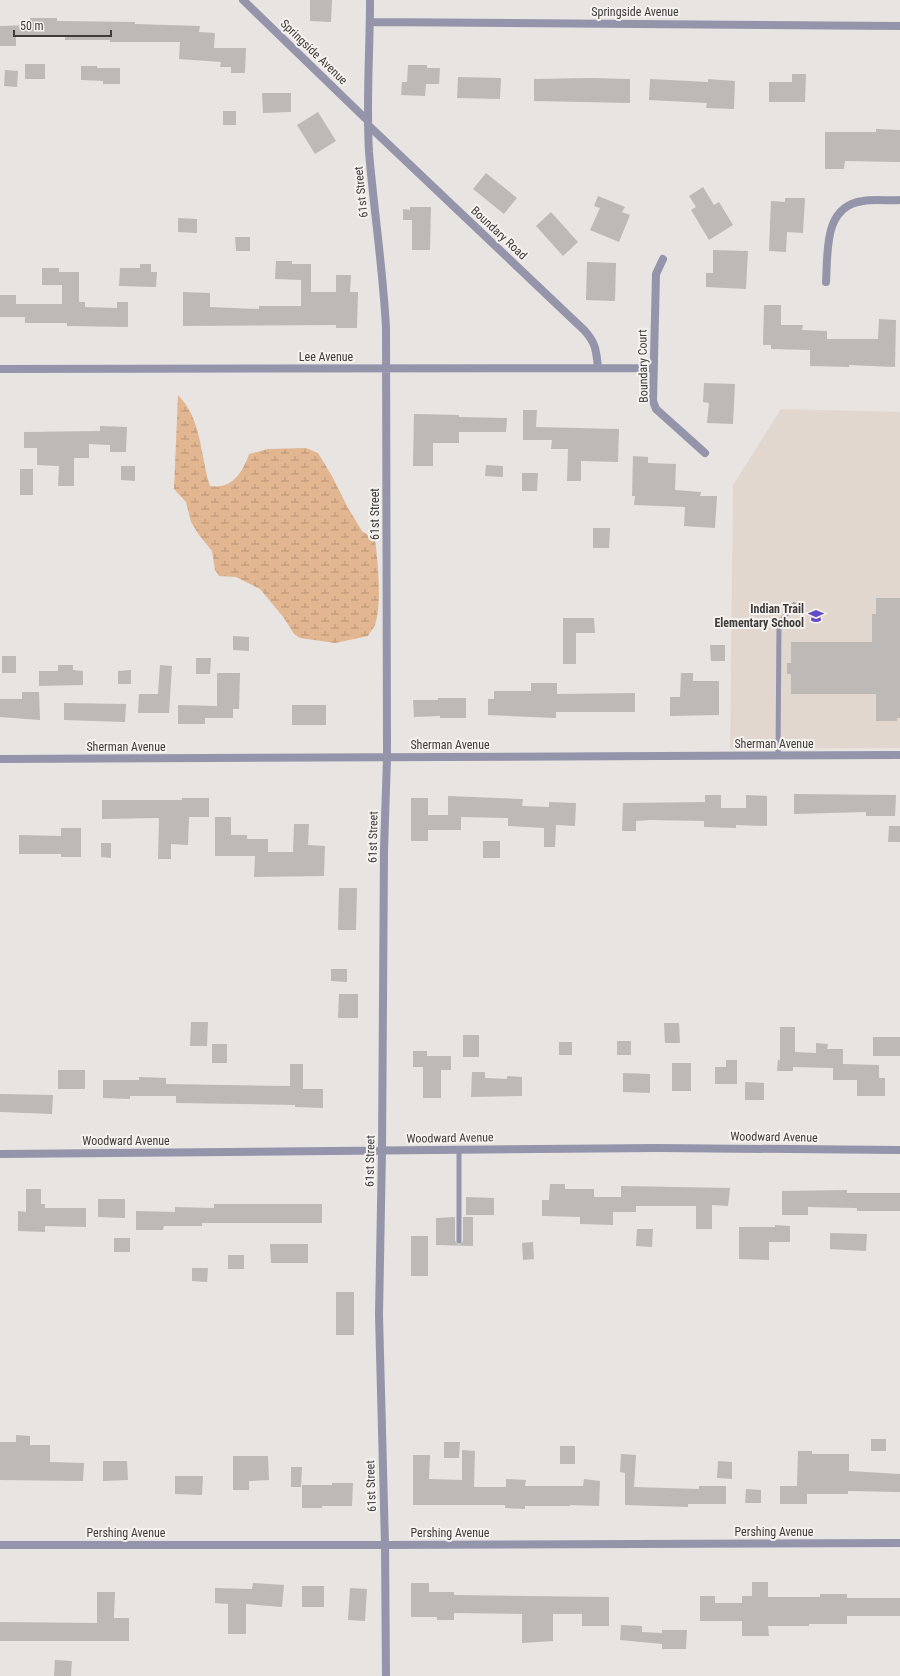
<svg xmlns="http://www.w3.org/2000/svg" width="900" height="1676" font-family="'Roboto Condensed',sans-serif">
<style>
.built{fill:#e1d7cf}
.wetland{fill:url(#wetland-marsh)}
.building{fill:#bcb9b6}
.lines{fill:none;stroke-linecap:round;stroke-linejoin:round}
.service{stroke:#9494ab;stroke-width:5}
.minor{stroke:#9494ab;stroke-width:8}
.labels{text-anchor:middle;dominant-baseline:central;stroke-width:4;stroke-linejoin:round;paint-order:stroke}
.street-label{font-size:12px;fill:#3e3c3b;stroke:#f5f2ef}
.poi-label{font-size:12px;font-weight:bold;fill:#3e3c3b;stroke:#f5f2ef;text-anchor:end}
</style>
<defs>
<pattern id="wetland-marsh" width="20" height="14" patternUnits="userSpaceOnUse"><rect width="20" height="14" fill="#e2b690"/><path d="M1 5h8M5 5V1M11 12h8M15 12V8" fill="none" stroke="#b99577"/></pattern>
</defs>
<rect width="100%" height="100%" fill="#e8e4e1"/>
<path class="built" d="M781,409l119,3v336l-170,1 3,-264z"/>
<path class="wetland" d="M178,395c24,24 22,60 32,91 22,3 32,-12 39,-32l19,-5 38,-1 12,5 14,23 16,32 14,23 13,9c3,21 7,65 0,85 -1,3 -5,7 -7,11l-33,7 -35,-5 -6,-4 -10,-16 -24,-29 -24,-12 -17,-1 -4,-6 -3,-19 -13,-16 -8,-13 -5,-20 -12,-13z"/>
<path class="building" d="M310,0h22l-1,22 -21,-1z
M30,18h27v3l78,1v2l65,2 -1,6 16,1 -1,15h32l-1,25h-14v-6h-11l1,-5 -42,-3 1,-17h-70v-2h-45v-3l-49,-1v10h-16v-20l30,-1z
M25,64h20v15h-20z
M408,65h19v3h13l-1,16h-13l-1,12 -24,-1 1,-13h5z
M81,66h16v2h23v16h-17v-3l-22,-1z
M5,70l13,1 -1,16 -13,-1z
M792,74h14l-1,28h-36v-20h23z
M458,77l43,1 -1,21 -43,-1z
M590,78l40,1v24l-96,-2v-22z
M650,79l58,3v-3l27,2 -1,28 -28,-1 1,-5 -58,-3z
M262,93h29v19l-28,1z
M223,111h13v14h-13z
M318,112l18,29 -21,13 -18,-29z
M876,129l24,1v32l-55,-1 -1,8h-19v-37h51z
M486,173l31,25 -13,16 -31,-25z
M703,187l11,18 5,-3 14,23 -24,15 -18,-30 5,-3 -7,-11z
M598,196l27,11 -3,5 8,3 -11,27 -29,-12 10,-22 -6,-2z
M785,198h20l-2,35 -16,-1 -1,20 -17,-1 2,-50 14,1z
M410,207h21l-1,43h-18v-30h-9v-11l7,1z
M551,212l27,30 -15,14 -27,-30z
M178,218l19,1v14l-19,-1z
M235,237h15v14h-14z
M713,250l35,1 -2,38 -40,-2v-14h7z
M276,261h16v3h19v28h25v-17h15l-1,17h8l-1,36h-21v-3l-153,1v-34l27,1v14l49,2v-3h42v-26l-26,-1z
M587,262l29,1 -1,38 -29,-1z
M140,264h11v8h6l-1,15 -37,-1 1,-18h20z
M42,268h17v4h20v30h6v5l32,1v-6h11v25l-61,-1v-3h-42v-6h-25v-22h16v9h46v-19h-20z
M764,305h17v20h22l-1,5 25,1v8h51l1,-20 17,1 -1,47 -46,-2v2l-39,-1v-16l-39,-1v-4h-8z
M704,383l31,1 -2,40 -26,-1 2,-20 -6,-1z
M523,410h14l-1,17 83,2 -1,33 -37,-1v20h-14l1,-32h-17l1,-9h-29z
M414,414l45,1v2l48,1 -1,14h-47v11h-26v23h-20z
M100,426l27,1 -1,25h-16v-7l-21,-1v14h-15v28h-16l1,-20 -22,-1v-17h-13v-16l76,-1z
M633,456l15,1v6l28,1 -1,26 26,2 -1,4h17l-2,32 -31,-2 1,-19 -51,-2 1,-9h-3z
M486,465l17,1v11l-18,-1z
M121,466h14v15l-14,-1z
M20,469h13v26h-13z
M522,473h16l-1,18h-15z
M593,528h17l-1,20h-16z
M876,598h24v120h-3v3h-21v-27h-85v-20h-4v-11h4v-21h81v-28h4z
M563,618h31l1,15h-19v31h-13z
M233,636l16,1v14l-16,-1z
M710,645h15v16h-14z
M2,656h14v17h-14z
M196,658h15l-1,16h-14z
M58,665h15v5l10,1v14l-44,1v-15h19z
M160,665l12,1 -3,47h-31l1,-19h19z
M131,670v14h-13v-13z
M217,673h23l-1,36h-6v9h-28v6h-27v-19l39,1z
M681,673h12v8h26v34l-49,1v-19h10z
M531,683h26v11l78,-1v19h-79v6l-68,-3v-16h6v-8h37z
M22,692h17l1,28 -40,-3v-18h22z
M438,698h28v20h-26v-2l-26,1 -1,-17h25z
M64,703l62,1 -1,18 -61,-2z
M292,705h34v20h-34z
M794,794l102,1 -1,21h-29v-4l-72,2z
M705,795h16v13h25v-13l21,1v30l-31,-1v3l-32,-1v-6l-54,-1 -14,1v10h-14l1,-28 82,-1z
M448,796l75,3 -1,7 27,1v-5l27,1 -1,23 -19,-1 -1,22h-11v-19l-36,-2v-8l-47,-1v13h-33v11h-17v-43h17v17h20z
M182,798h27v19h-20l-1,28 -17,-1v15h-13l1,-41 -57,1v-19h80z
M215,817h16v18h16v4h21v13h25l1,-28h15l-1,21 17,1 -1,30 -70,1 1,-21h-40z
M889,826h11v16h-12z
M61,828h20v29h-20v-3h-42v-19l42,1z
M483,841h17v17h-17z
M101,843h10v15l-10,-1z
M339,888h18l-1,42h-18z
M331,969h16v13l-16,-1z
M339,994h19v24h-20z
M191,1022h17l-1,24h-17z
M664,1023h15l1,20h-15z
M780,1027h15v25l21,1v-10l12,1 -1,5h16v15l36,1v13h6v18h-28v-16h-24v-12l-40,-1v4h-16l1,-11h2z
M463,1035h16v22h-16z
M873,1037h27v19h-27z
M617,1041h14v14h-14z
M559,1042h13v13h-13z
M212,1044h15v19h-15z
M413,1051h14v5h24v14h-10v28h-18v-31h-10z
M726,1060h11v24h-22v-17h11z
M672,1063h19v28h-19z
M290,1064h13v25h20v19l-28,-1v-2l-119,-2v-7h-46v3l-27,-1v-18h36v-3l27,1v6l124,2z
M58,1070h27v19h-27z
M472,1072h13v6l22,1v-3l15,1v19l-51,1z
M623,1073l27,1v19l-27,-1z
M745,1082l19,1v17h-19z
M0,1094l53,1 -1,19 -52,-2z
M550,1184h15v5h29v8h27v-11l109,2 -2,18 -16,-1v24h-16v-23h-60v6h-23v13l-33,-1v-7l-38,-1v-16h7z
M26,1189h15v15h4v4h41v19l-41,-1v6l-27,-1v-20l8,1z
M847,1190v3h53v18h-43v-3l-49,-1v8h-26v-24z
M466,1197l28,1v17h-28z
M98,1199h27v19l-27,-1z
M214,1204h108v19h-120v3h-38l-1,4h-27v-19l39,1v-5l39,1z
M455,1217v24l4,4 4,-4v-24h10v29l-37,-1v-27z
M775,1225l15,1v16h-21v18l-30,-1v-32h36z
M637,1229h16l-1,18 -16,-1z
M830,1233l37,1 -1,17 -36,-2z
M411,1236h17v40h-17z
M114,1238h16v14h-16z
M533,1242l1,17 -11,1 -1,-17z
M270,1244h38v19h-37z
M228,1255h16v14h-16z
M192,1268h16l-1,14 -15,-1z
M336,1292h18v43h-18z
M16,1435l14,1v9h20v17l34,1 -1,18 -83,-1v-38h16z
M871,1439h15v12h-15z
M444,1442h16l-1,16h-15z
M560,1446h15v18h-15z
M462,1450l13,1 -1,36h32v-8l20,1 -1,6h58l1,-7 16,2 -1,25 -29,-1v1h-45v3l-20,-1v-3h-92v-50h17l-1,24 33,1z
M798,1451h14v3h37v17l51,3v18l-52,-1v3h-41v10h-27v-18h17z
M621,1454l15,1 -2,32 65,2v-3h27v18h-38v3l-63,-2v-32l-5,-1z
M233,1456h35l1,24 -20,1v9h-16z
M103,1461h24l1,19 -25,1z
M718,1461l14,1v17l-15,-1z
M291,1467h11l-1,20h-10z
M175,1476h28l-1,19 -27,-1z
M332,1483h21l-1,23h-30v2h-20v-23h30z
M746,1489l15,1v13h-16z
M752,1582h16v15h52v-3h27v4h53v18h-53v8h-38v2h-41l1,10h-27v-15h-42v-25h15v7h27v-7h10z
M253,1583l31,2 -2,22 -36,-3v30h-18v-30l-13,-1v-15l37,1z
M411,1583h18v9h25v3l155,2v29h-27v-12h-29v27l-31,2v-29l-68,-1v7h-17v-3h-26z
M302,1586h22v21h-22z
M350,1588l17,1 -2,32 -17,-1z
M97,1592h18l-1,26h15v23h-129v-19l97,1z
M621,1625l21,1v6l20,1v-3h25l-1,19h-24v-5l-42,-4z
M55,1660l17,1 -1,15h-17z"/>
<g class="lines">
<path class="service" d="M778,756l1,-133 15,-18
M459,1241v-91"/>
<path class="minor" d="M243,0l125,121
M370,0c0,51 -4,101 -1,152 5,59 14,117 17,176l1,430 -3,92 -2,301 -3,164 6,230 1,131
M370,22l530,4
M368,125l216,205c12,13 12,20 14,37
M663,259l-7,15 -3,127 3,8 49,44
M826,282c2,-29 -3,-76 37,-81 12,-2 25,0 37,-1
M0,369l653,-1
M0,759l900,-4
M0,1154l656,-6 244,2
M0,1545h385l515,-2"/>
</g>
<defs>
<g id="school-bare" transform="scale(1.2)"><path d="M0-5L7-2L0 1L-7-2ZM-4 1L0 2.5L4 1V4Q0 6-4 4Z" fill="#624cc5" stroke="#f5f2ef" stroke-width="2.5" paint-order="stroke"/></g>
</defs>
<g fill-rule="evenodd">
<use href="#school-bare" x="816" y="616"/>
</g>
<g class="labels">
<g class="street-label">
<text x="635" y="12">Springside Avenue</text>
<text transform="translate(314 52) rotate(44)">Springside Avenue</text>
<text transform="translate(361 192) rotate(-96)">61st Street</text>
<text transform="translate(499 233) rotate(43)">Boundary Road</text>
<text x="326" y="357">Lee Avenue</text>
<text transform="translate(643 366) rotate(-91)">Boundary Court</text>
<text transform="translate(375 514) rotate(-90)">61st Street</text>
<text x="774" y="744">Sherman Avenue</text>
<text x="450" y="745">Sherman Avenue</text>
<text x="126" y="747">Sherman Avenue</text>
<text transform="translate(373 837) rotate(-89)">61st Street</text>
<text transform="translate(774 1137) rotate(1)">Woodward Avenue</text>
<text transform="translate(450 1138) rotate(-1)">Woodward Avenue</text>
<text x="126" y="1141">Woodward Avenue</text>
<text transform="translate(370 1161) rotate(-89)">61st Street</text>
<text transform="translate(371 1486) rotate(-92)">61st Street</text>
<text x="774" y="1532">Pershing Avenue</text>
<text x="126" y="1533">Pershing Avenue</text>
<text x="450" y="1533">Pershing Avenue</text>
</g>
<g class="poi-label">
<text x="804" y="609">Indian Trail<tspan x="804" dy="14">Elementary School</tspan></text>
</g>
</g>
<path d="M14 30v6h97v-6" fill="none" stroke="#3e3c3b" stroke-width="2"/>
<text x="20" y="30" font-size="12" fill="#3e3c3b" stroke="#f5f2ef" stroke-width="3" paint-order="stroke">50 m</text>
</svg>
